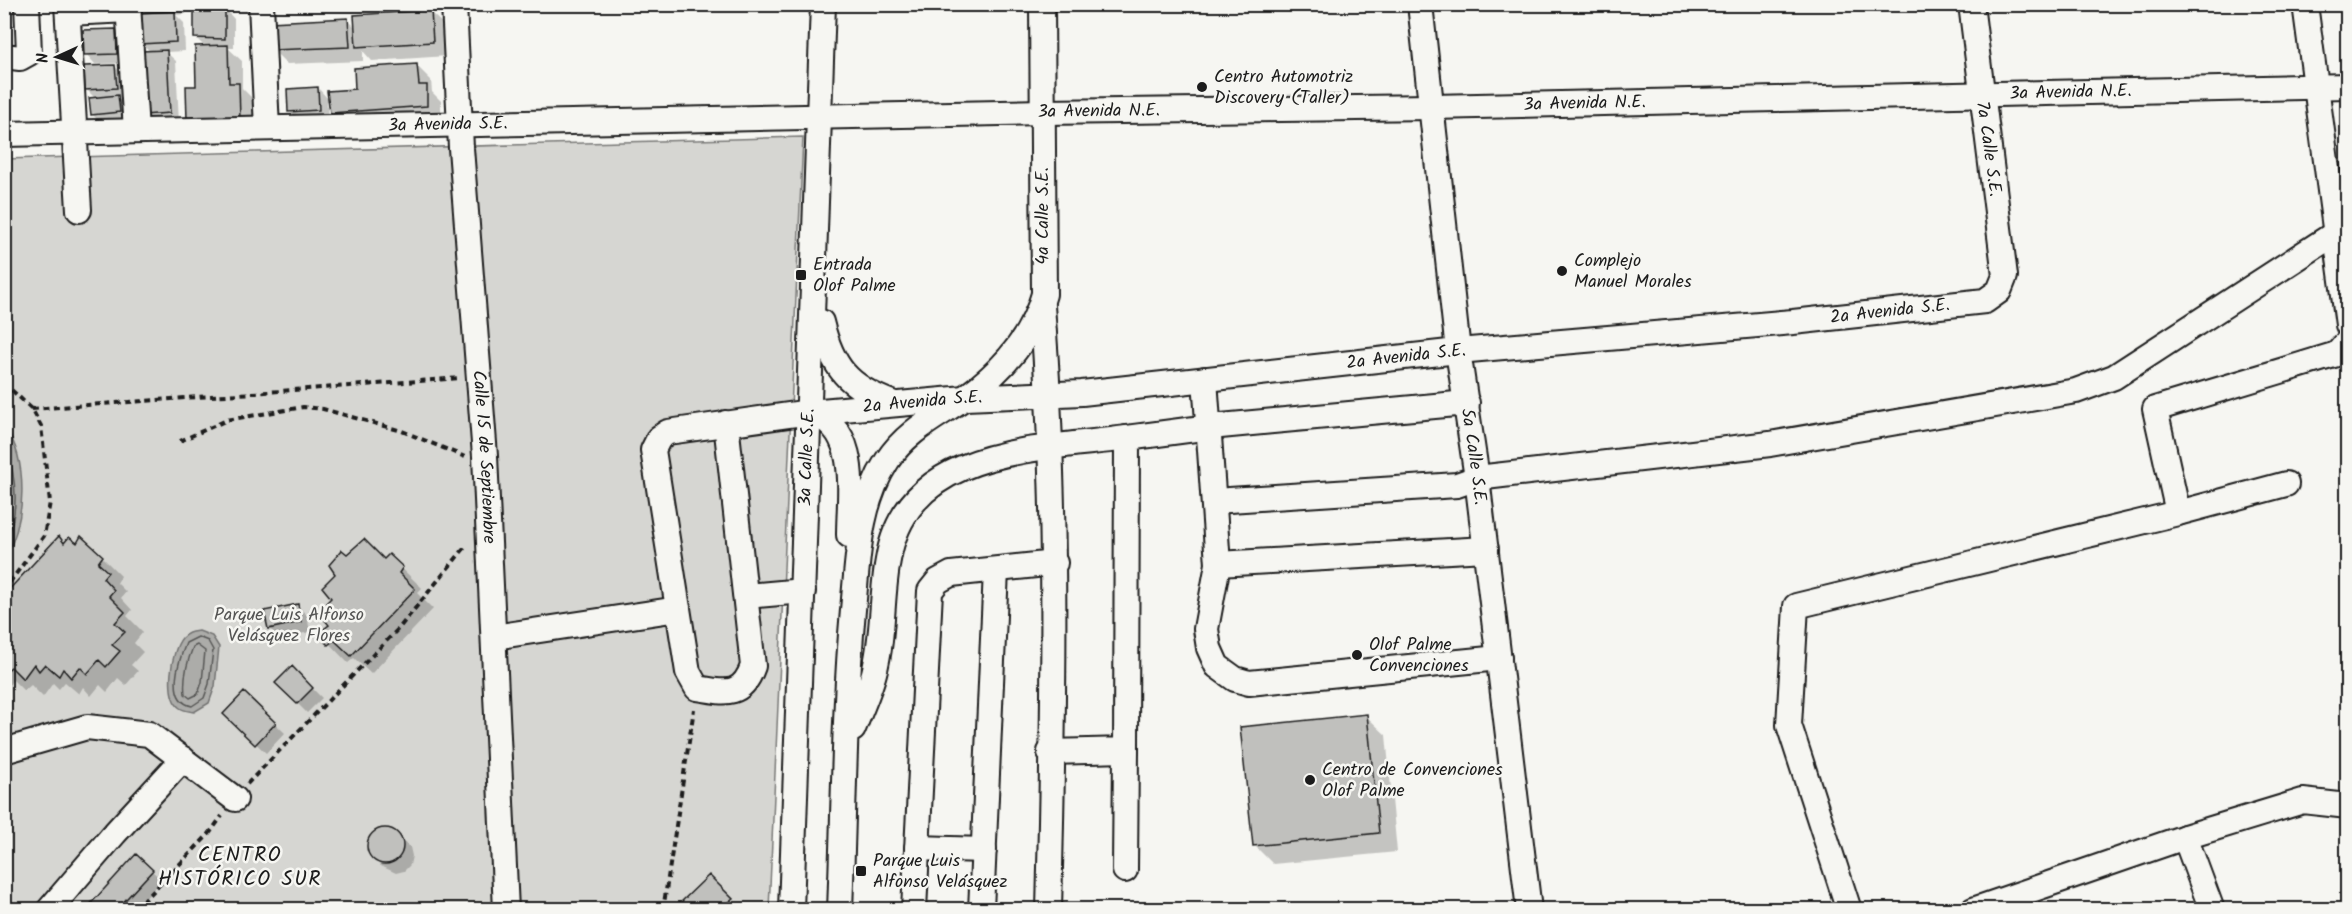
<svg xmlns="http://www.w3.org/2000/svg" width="2352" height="914" font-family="Kalam,sans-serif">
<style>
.green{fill:#d6d6d2;stroke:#797977;stroke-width:1.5}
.water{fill:#acaca9;stroke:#727271;stroke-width:1.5}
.shadow{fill:#0003}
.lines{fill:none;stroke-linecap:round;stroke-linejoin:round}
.shore{stroke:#565654;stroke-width:1.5}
.building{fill:#c0c0bd;stroke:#1c1c1c;stroke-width:1.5}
.minor-casing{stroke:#1c1c1c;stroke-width:28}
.path{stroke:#1c1c1c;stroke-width:4;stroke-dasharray:6 4.5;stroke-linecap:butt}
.minor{stroke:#f6f6f2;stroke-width:24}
.poi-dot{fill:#1c1c1c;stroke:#f6f6f2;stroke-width:2}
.labels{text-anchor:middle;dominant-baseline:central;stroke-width:5;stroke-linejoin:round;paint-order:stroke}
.poi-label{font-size:18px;fill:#1c1c1c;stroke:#f6f6f2;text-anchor:start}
.street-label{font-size:18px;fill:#1c1c1c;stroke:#f6f6f2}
.park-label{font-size:18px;fill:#545453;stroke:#f6f6f2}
.quarter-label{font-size:21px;letter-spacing:1.5px;fill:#1c1c1c;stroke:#f6f6f2}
</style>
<rect width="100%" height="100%" fill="#f6f6f2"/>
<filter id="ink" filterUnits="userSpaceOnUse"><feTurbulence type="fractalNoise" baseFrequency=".0167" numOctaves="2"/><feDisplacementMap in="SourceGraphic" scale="12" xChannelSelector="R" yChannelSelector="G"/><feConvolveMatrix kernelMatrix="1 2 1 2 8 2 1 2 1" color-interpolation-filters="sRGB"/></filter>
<g filter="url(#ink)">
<path class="green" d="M803,137l-34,772h-764l-1,-750z"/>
<path class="water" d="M5,426c24,37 21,95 0,132z
M199,631l13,5 7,11 -4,39 -6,17 -15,9c-4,-1 -10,-1 -14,-4 -16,-11 -9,-57 2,-70 5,-6 10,-6 17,-7z"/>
<path class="shadow" d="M139,4h47v10l-10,1 8,8 1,28 -19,1 10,9 3,62 -25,1 -9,-10 6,-62 -10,-9 5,-29z
M225,9l9,10v29h-6l14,13v27l11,11 1,34 -56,-46 7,-40 -9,-9z
M430,12l15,14 2,30 -75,5 -9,-10v10l-76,3 -14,-14 75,-30 9,9z
M116,30l9,10 1,23 -31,1 -9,-10z
M416,65l15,15 1,12 9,9v19l-95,6 -15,-14 26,-22z
M115,66l9,10 1,22h-6l8,8 2,15 -27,3 -10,-10 4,-15 -9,-9z
M318,88l11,12 -2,1 1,18 -29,2 -9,-10z
M65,544l37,13 19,19 -4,7 9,9 -5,6 11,12 -5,6 16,16 -9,11 9,9 -12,13 7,6 -12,14 -8,-7 -11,14 -7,-7 -9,11 -8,-9 -4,7 -14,-12 -6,7 -6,-6 -10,14 -12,-12 -7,6 -11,-11 -9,11v-94z
M348,556l36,5 5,-5 33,32 -5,5 16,16 -62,65 -17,-16 -6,5 -28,-29 11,-9 6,-51z
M297,606l10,9 3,17 -31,6 -9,-9z
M292,668l30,30 -15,15 -30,-30z
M244,694l41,39 -19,20 -41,-39z
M1366,716l20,19 11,117 -124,12 -19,-19z
M383,829l9,1 18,17 2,9 -2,9 -6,6 -8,2 -15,-7 -10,-10 -3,-8 1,-9 6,-7z
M152,871l10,9 -27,30h-48z
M709,877l32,33h-54z"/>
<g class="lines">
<path class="shore" d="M4,441c12,33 17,71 0,104
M198,637l10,4 5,9 -4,34 -5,14 -12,8c-27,-6 -13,-46 -6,-63z
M197,645l8,6 -3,31 -4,12 -8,4 -5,-4c-2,-17 2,-32 8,-47z"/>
</g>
<path class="building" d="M137,4l40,1 -39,3z
M194,7l31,1v31l-31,-1z
M431,10l2,32 -77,5 -2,-32z
M175,11l1,31 -36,2 -1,-31z
M348,18l2,29 -79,3 -1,-28z
M116,29l1,25 -33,1 -1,-25z
M228,45l1,38h10l1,36 -53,1 -1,-34h10l-1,-40z
M167,50l3,63 -27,2 -3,-64z
M417,64l2,21h8v21l-97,7 -3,-22 28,-2 -1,-21z
M115,65l2,23 -32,2 -1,-24z
M318,87l1,23 -31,2 -1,-23z
M118,95l2,17 -29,3 -2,-17z
M59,536l5,7 5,-6 8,6 4,-7 22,20 -5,7 10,9 -5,6 11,12 -5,6 16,16 -10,11 10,9 -13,13 8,6 -14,16 -7,-7 -12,14 -7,-7 -9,11 -8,-9 -4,7 -14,-12 -6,7 -5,-7 -11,15 -12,-12 -7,6v-78z
M364,539l20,20 5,-5 14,13 -4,6 16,16 -64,67 -17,-16 -6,5 -11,-11 12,-9 -5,-6 5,-5 -4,-4 3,-4 -2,-3 5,-5 -9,-11 13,-13 -6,-9 13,-15 5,4z
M298,604l3,18 -33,7 -4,-18z
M292,666l21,22 -16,16 -22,-21z
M244,692l32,31 -21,22 -32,-31z
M1367,714l12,119 -126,13 -13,-119z
M367 846a18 18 0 1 1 36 0a18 18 0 1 1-36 0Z
M136,854l17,16 -37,40h-31z
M2348,858v17l-5,-16z
M709,875l24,24 -8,6 5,5h-45l-6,-6z"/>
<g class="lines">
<g class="minor-casing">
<g id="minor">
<path d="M67,4l12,206"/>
<path d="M128,4l8,127"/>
<path d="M261,4l6,124"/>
<path id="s1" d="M454,4l7,144 24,308 21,454"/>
<path id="s2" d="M1420,4l38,347 19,127 52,432"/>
<path d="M2305,4l43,321"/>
<path d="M68,13l61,-3"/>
<path d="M4,56l16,2 9,-5 -2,-49"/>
<path id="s3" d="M4,134l1039,-22 389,-5 916,-21"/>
<path d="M1042,306c16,201 12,402 7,604"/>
<path d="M821,322c11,45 27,65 71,81"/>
<path d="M1205,379l13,185 -12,65 3,19 8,18 18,13 14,4 250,-25"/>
<path d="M810,412c51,16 39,81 39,123"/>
<path id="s4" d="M726,423l27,243c-11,31 -27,27 -56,22l-9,-16 -35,-222 6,-12 9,-6 142,-20 155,-14 117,-5 376,-42 335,-29 192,-21 14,-10 6,-15 -34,-272"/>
<path d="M1214,501l243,-16 20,-7 293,-34 306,-53 38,-14 220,-143"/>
<path d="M2178,513l-23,-104 182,-55 11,-13"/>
<path d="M1218,564l268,-15"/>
<path d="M746,596l57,-5"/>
<path d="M494,637l184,-28"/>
<path d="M853,729c7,-18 16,-37 21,-56 10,-37 7,-76 14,-113 19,-114 150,-110 239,-122"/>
<path d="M4,751l83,-24 62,7 86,65"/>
<path d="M1050,752l76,-2 1,-312 83,-11 257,-24"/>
<path d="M2185,837l27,73"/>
<path d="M917,848l67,2"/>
<path d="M1125,870l1,-120"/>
<path d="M49,910l66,-77 68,-74"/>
<path id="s5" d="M791,910l32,-906"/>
<path d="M840,910c4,-100 4,-200 13,-300 5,-51 5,-104 34,-149 20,-31 50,-44 80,-65 36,-26 65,-58 77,-102l-2,-290"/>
<path d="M914,910l16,-319 8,-10 13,-7 104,-11"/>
<path d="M981,910l15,-340"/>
<path d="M1849,910l-60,-185 7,-119 382,-93 108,-29"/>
<path d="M1973,910l212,-73 118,-36 45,5"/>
</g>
</g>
<path class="path" d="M4,383l28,26 9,17 9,76 -6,34 -40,54
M32,409l428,-31
M180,441l47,-21 76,-13 20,2 79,22 63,26
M247,784l152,-156 68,-83
M135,910l74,-76 13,-18
M663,910l31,-201"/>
<use href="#minor" class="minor"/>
</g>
</g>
<g class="poi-dot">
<circle cx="1202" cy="87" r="6"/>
<circle cx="1562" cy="271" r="6"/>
<rect x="795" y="269" width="12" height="12" rx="3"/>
<circle cx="1357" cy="655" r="6"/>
<circle cx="1310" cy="780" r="6"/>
<rect x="855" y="865" width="12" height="12" rx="3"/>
</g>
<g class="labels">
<g class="poi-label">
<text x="1214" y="77">Centro Automotriz<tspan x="1214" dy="21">Discovery (Taller)</tspan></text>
<text x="1574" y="261">Complejo<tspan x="1574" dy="21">Manuel Morales</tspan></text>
<text x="813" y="265">Entrada<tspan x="813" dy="21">Olof Palme</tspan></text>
<text x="1369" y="645">Olof Palme<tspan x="1369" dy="21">Convenciones</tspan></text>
<text x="1322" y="770">Centro de Convenciones<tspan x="1322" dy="21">Olof Palme</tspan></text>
<text x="873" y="861">Parque Luis<tspan x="873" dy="21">Alfonso Velásquez</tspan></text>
</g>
<g class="street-label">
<text stroke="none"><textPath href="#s3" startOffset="2067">3a Avenida N.E.</textPath></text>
<text stroke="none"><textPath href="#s3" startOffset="1581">3a Avenida N.E.</textPath></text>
<text stroke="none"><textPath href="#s3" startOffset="1095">3a Avenida N.E.</textPath></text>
<text stroke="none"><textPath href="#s3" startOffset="444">3a Avenida S.E.</textPath></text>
<text transform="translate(1988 149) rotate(82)">7a Calle S.E.</text>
<text transform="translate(1043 216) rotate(-90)">4a Calle S.E.</text>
<text stroke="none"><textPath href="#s4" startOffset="1809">2a Avenida S.E.</textPath></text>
<text stroke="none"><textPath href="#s4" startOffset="1323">2a Avenida S.E.</textPath></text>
<text stroke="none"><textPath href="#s4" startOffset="837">2a Avenida S.E.</textPath></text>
<text stroke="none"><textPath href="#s1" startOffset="454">Calle 15 de Septiembre</textPath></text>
<text stroke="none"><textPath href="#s5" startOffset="453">3a Calle S.E.</textPath></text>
<text stroke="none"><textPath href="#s2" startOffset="456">5a Calle S.E.</textPath></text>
</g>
<g class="park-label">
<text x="289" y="615">Parque Luis Alfonso<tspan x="289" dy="21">Velásquez Flores</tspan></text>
</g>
<g class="quarter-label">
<text x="240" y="855">CENTRO<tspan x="240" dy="24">HISTÓRICO SUR</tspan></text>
</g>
</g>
<rect width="2352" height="914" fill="none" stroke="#f6f6f2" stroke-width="24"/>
<rect x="12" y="12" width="2328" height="890" fill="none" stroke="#1c1c1c" stroke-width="2" filter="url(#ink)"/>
<g transform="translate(57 57) rotate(266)" stroke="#f6f6f2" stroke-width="4.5" paint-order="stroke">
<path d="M0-4.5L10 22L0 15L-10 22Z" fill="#1c1c1c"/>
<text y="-9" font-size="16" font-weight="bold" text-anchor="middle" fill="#1c1c1c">N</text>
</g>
</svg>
